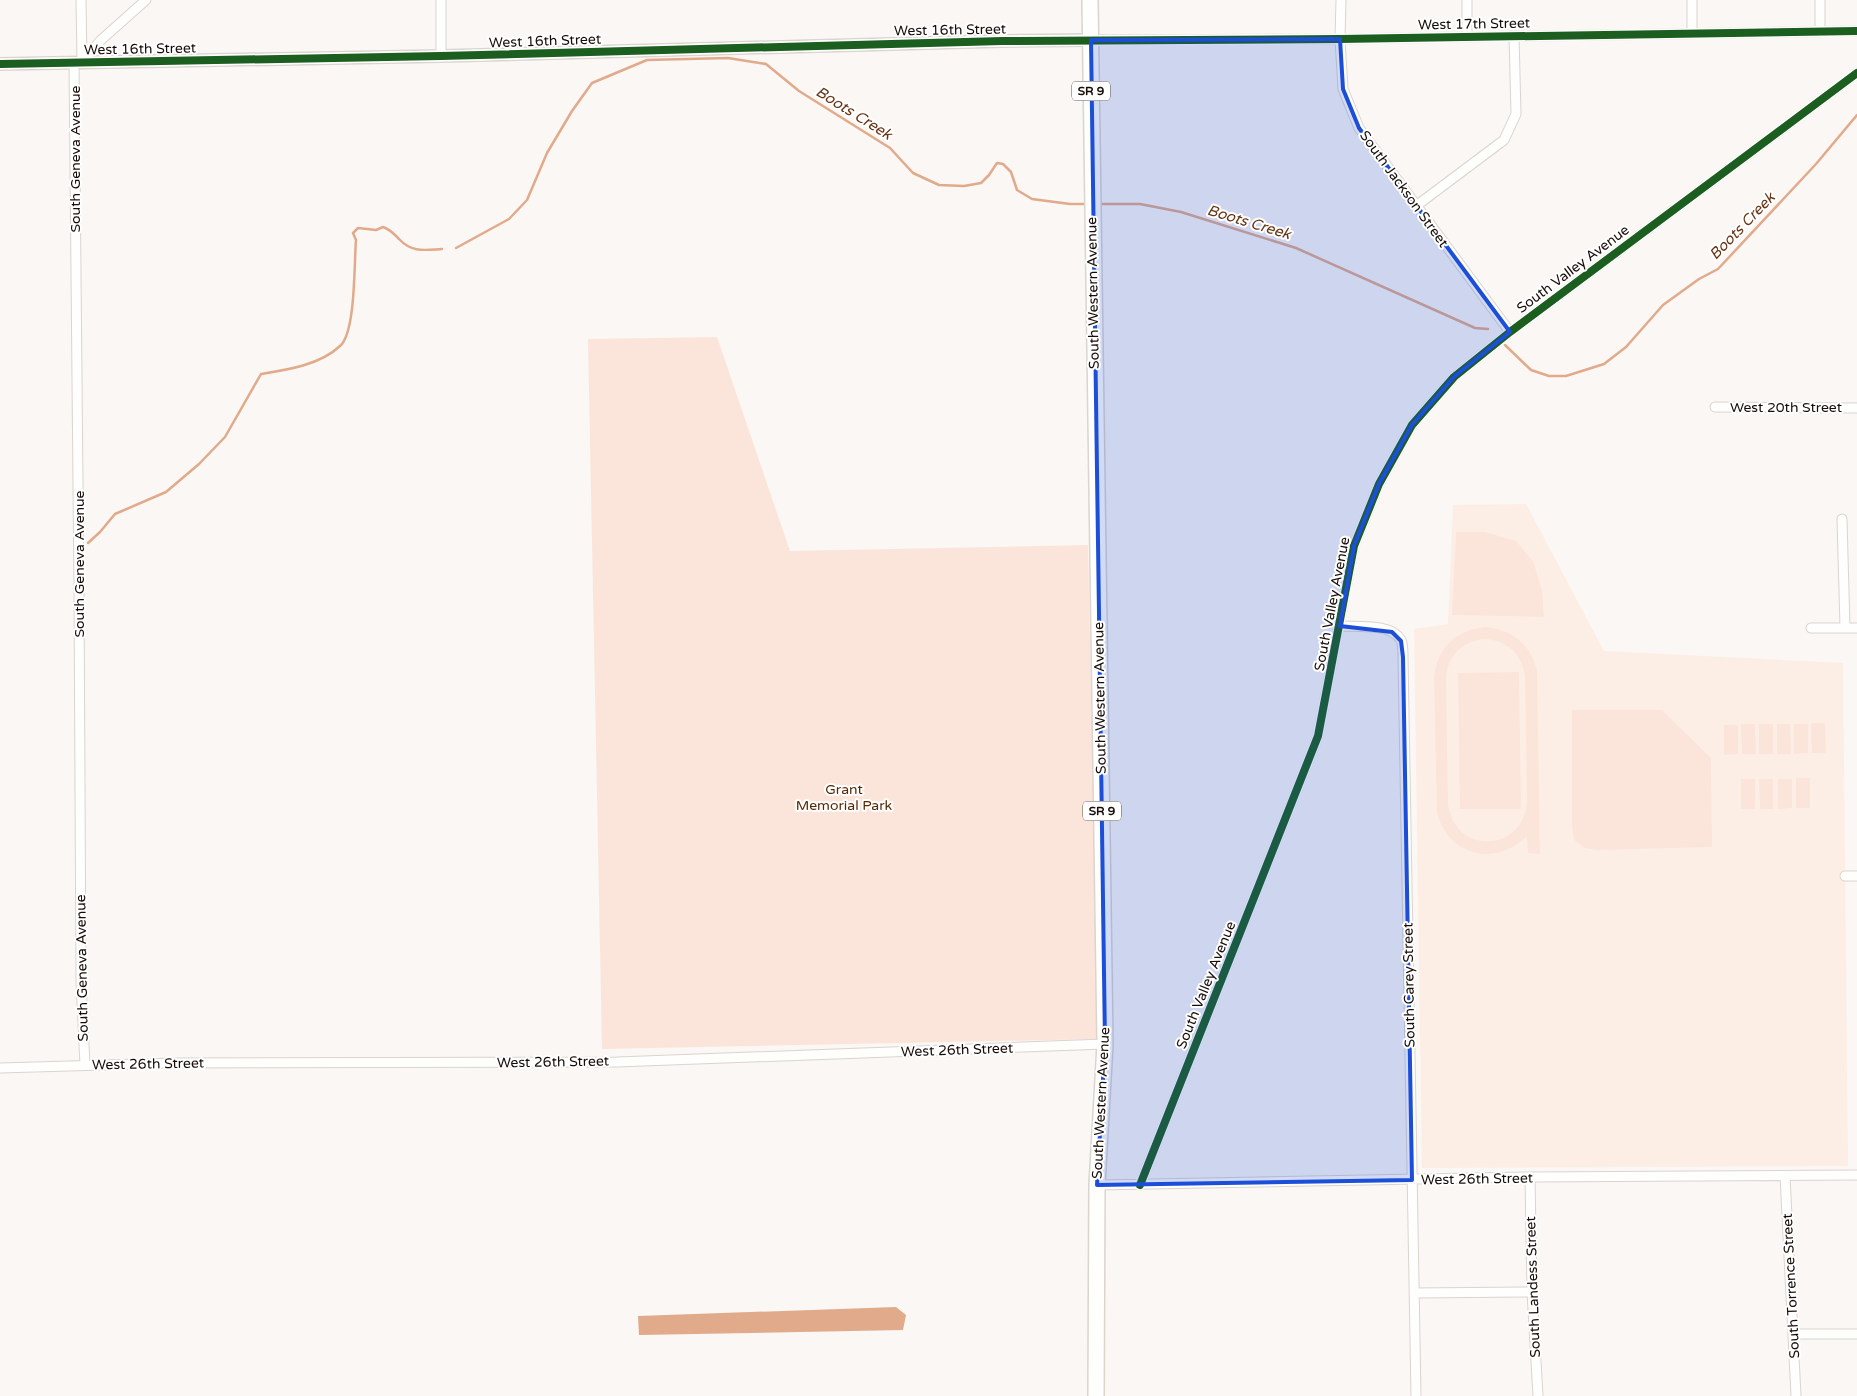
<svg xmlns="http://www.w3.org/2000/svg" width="1857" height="1396" font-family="'Varela Round',sans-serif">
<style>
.built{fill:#fdeee5}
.green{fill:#fbe5da;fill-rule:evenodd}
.water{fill:#e1aa8a}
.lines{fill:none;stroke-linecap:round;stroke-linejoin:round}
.stream{stroke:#e1aa8a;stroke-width:2.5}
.street-casing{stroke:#dbd4cf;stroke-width:11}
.secondary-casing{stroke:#dbd4cf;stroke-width:14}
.highway-casing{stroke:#dbd4cf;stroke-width:18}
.street{stroke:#fefefd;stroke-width:9}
.secondary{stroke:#fefefd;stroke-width:11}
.highway{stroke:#fefefd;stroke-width:15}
.cycleway-casing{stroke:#fff;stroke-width:11}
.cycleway{stroke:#1b5e20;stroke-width:8}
.marked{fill:#1d4ed8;fill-opacity:0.2;stroke:#1d4ed8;stroke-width:4;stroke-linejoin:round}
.labels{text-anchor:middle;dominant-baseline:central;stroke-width:4;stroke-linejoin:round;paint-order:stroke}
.shield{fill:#fff;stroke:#5d5551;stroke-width:1}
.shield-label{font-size:12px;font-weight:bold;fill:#170c07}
.street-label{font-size:14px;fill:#170c07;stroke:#fff}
.park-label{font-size:14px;fill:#582703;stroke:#fff}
.water-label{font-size:15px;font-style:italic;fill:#673413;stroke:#fff}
</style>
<rect width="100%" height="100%" fill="#faf7f4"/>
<path class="built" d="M1526,504l78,147 239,12 5,503 -426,2 -8,-539 34,-5 5,-119z"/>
<path class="green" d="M717,337l73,214 298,-6 10,494 -496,10 -14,-710z
M1456,532h29l31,9 17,20 9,29 2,27 -92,-2z
M1485,627c27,2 45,17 52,43l3,184 -12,-1 -1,-17c-32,31 -78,21 -90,-23l-3,-134c2,-30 21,-49 51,-52zM1484,639c23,1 39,16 41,38l2,124c-3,53 -74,54 -79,2l-2,-124c1,-22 16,-38 38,-40z
M1519,672l2,137h-61l-2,-136z
M1572,710h90l49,48 1,89 -116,3 -11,-2 -11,-8 -2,-14z
M1811,723h14l1,30h-14z
M1741,724h14l1,30h-14z
M1759,724h14v30h-14z
M1777,724h13l1,30h-14z
M1794,724h14v29l-14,1z
M1724,725h14v29l-14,1z
M1796,778h14v30h-14z
M1741,779h14v30h-14z
M1759,779h14v30h-13z
M1778,779h14v29l-14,1z"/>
<path class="water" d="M896,1307l10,8 -3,15 -264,5 -1,-19z"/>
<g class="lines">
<path class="stream" d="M1098,204h42l41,8 115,36 179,80 13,1
M456,248l53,-29 18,-19 20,-47 25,-42 20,-28 55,-23 81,-2 38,6 33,27 91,57 23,25 26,12 25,1 17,-3 8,-8 8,-12 6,1 8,8 6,18 15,9 38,5h18
M1505,345l26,25 18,6h17l38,-12 22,-17 37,-42 36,-26 19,-10 98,-105 41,-49
M88,543l12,-11 15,-18 51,-22 33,-28 26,-27 36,-63c26,-4 59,-9 79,-28 16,-14 14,-84 16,-106l-3,-7 5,-5 18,2 7,-3c8,3 10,6 16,12 13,14 26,11 43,10"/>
<g class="street-casing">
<path id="street" d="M81,0l1,62
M441,0v56
M1341,0l-1,39 3,50 16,39 151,204
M1467,0v36
M1692,0v33
M1820,32v-32
M1091,40l249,-1 517,-8
M74,62l5,528 2,392 4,83
M82,62l19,-22 45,-40
M1416,206l88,-66 12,-26 -2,-79
M1715,407l142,1
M1842,519l3,109
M1340,626c17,1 51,-3 61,14 2,4 2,12 2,17l13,739
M1811,628h46
M1845,876h12
M0,1068l173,-5 444,-1 488,-18
M1785,1176l11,220
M1530,1177l2,115 6,104
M1097,1185l433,-8 327,-2
M1140,1185l178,-449 36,-190 25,-62 33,-59 42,-48 56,-45 347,-259
M1414,1293l118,-1
M1794,1334h63"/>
</g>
<g class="secondary-casing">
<path id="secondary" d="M0,64l441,-8 561,-15 89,-1"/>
</g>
<g class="highway-casing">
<path id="highway" d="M1090,0l15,1044 -8,141 -1,211"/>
</g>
<use href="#street" class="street"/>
<use href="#secondary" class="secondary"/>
<use href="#highway" class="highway"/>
<g class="cycleway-casing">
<path id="cycleway" d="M0,64l441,-8 561,-15 338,-2 517,-8
M1140,1185l178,-449 36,-190 25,-62 33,-59 42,-48 56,-45 347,-259"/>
</g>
<use href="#cycleway" class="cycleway"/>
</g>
<path class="marked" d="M1340,39l3,50 16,39 151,204 -56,45 -42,48 -33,59 -25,62 -14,80 52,6 9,9 2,16 9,523 -315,5 8,-141 -14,-1004z"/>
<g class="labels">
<g class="shield">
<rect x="1072" y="81.5" width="38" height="19" rx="4"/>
<rect x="1083" y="801.5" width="38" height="19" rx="4"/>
</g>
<g class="shield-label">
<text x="1091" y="91">SR 9</text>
<text x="1102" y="811">SR 9</text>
</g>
<g class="street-label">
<text transform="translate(1474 24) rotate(-1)">West 17th Street</text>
<text transform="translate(950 30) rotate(-1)">West 16th Street</text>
<text transform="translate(545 41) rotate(-2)">West 16th Street</text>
<text transform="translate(140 49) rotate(-1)">West 16th Street</text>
<text transform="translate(75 159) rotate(-90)">South Geneva Avenue</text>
<text transform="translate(1404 189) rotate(54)">South Jackson Street</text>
<text transform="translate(1573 269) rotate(-37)">South Valley Avenue</text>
<text transform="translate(1093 293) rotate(-91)">South Western Avenue</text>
<text x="1786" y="407">West 20th Street</text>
<text transform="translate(79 564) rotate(-90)">South Geneva Avenue</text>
<text transform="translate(1332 604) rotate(-79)">South Valley Avenue</text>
<text transform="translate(1100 698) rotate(-91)">South Western Avenue</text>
<text transform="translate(82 968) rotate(-91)">South Geneva Avenue</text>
<text transform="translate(1206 985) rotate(-68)">South Valley Avenue</text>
<text transform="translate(1409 985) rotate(-91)">South Carey Street</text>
<text transform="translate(957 1050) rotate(-2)">West 26th Street</text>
<text transform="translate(553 1062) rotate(-1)">West 26th Street</text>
<text transform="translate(148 1064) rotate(-1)">West 26th Street</text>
<text transform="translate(1101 1103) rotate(-87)">South Western Avenue</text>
<text transform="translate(1477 1179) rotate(-1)">West 26th Street</text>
<text transform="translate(1791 1286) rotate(-93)">South Torrence Street</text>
<text transform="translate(1533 1287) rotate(-92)">South Landess Street</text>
</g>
<g class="park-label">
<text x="844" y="789">Grant<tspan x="844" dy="16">Memorial Park</tspan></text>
</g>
<g class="water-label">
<text transform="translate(854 113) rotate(32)">Boots Creek</text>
<text transform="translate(1249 222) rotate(17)">Boots Creek</text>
<text transform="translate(1742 226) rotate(-46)">Boots Creek</text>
</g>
</g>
</svg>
